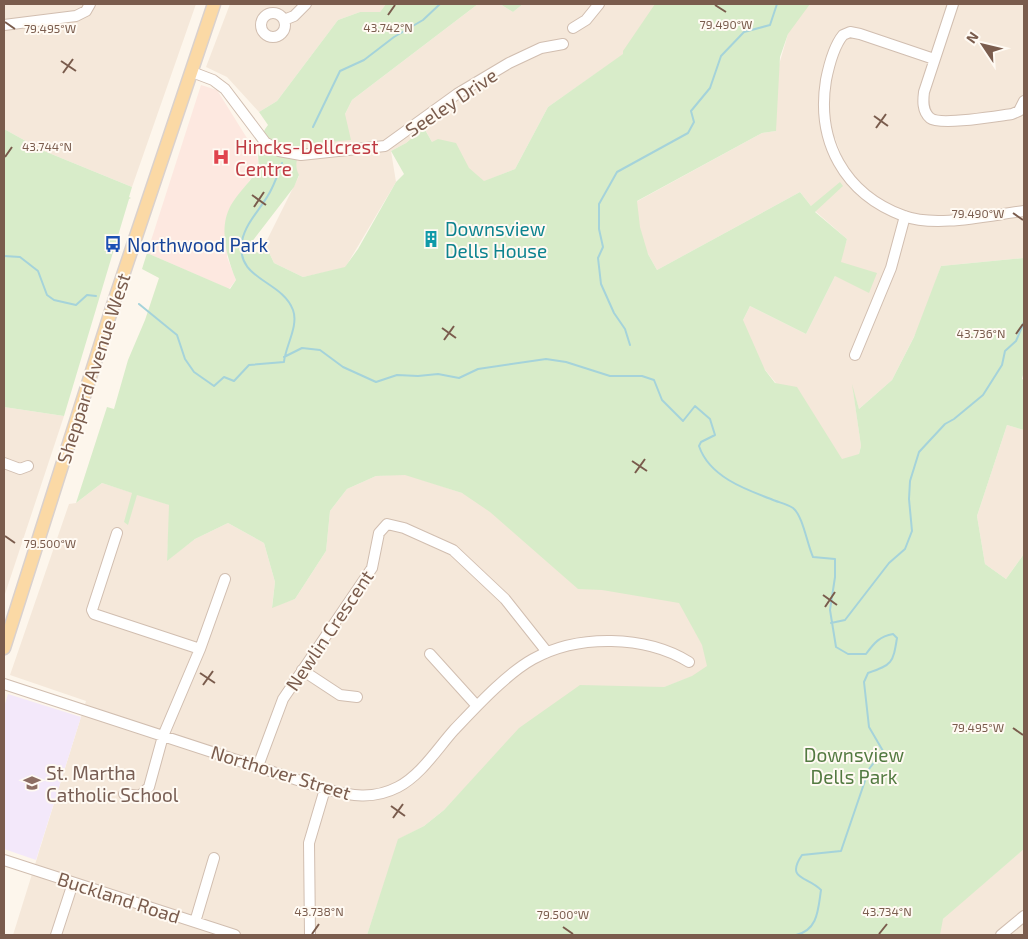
<svg xmlns="http://www.w3.org/2000/svg" width="1028" height="939" font-family="'Exo 2',sans-serif">
<style>
.residential{fill:#f5e8da;fill-rule:evenodd}
.commercial{fill:#fde8e0}
.education{fill:#f3e8fa}
.green{fill:#d8ecc9}
.lines{fill:none;stroke-linecap:round;stroke-linejoin:round}
.stream{stroke:#a5d3da;stroke-width:2}
.minor-casing{stroke:#d1beb0;stroke-width:12}
.major-casing{stroke:#dad1cd;stroke-width:15}
.minor{stroke:#fff;stroke-width:10}
.major{stroke:#fbd9a5;stroke-width:12}
.ticks{fill:none;stroke:#7a5c4d;stroke-width:2}
.labels{text-anchor:middle;dominant-baseline:central;stroke-width:4;stroke-linejoin:round;paint-order:stroke}
.street-label{font-size:19px;fill:#7a5c4d;stroke:#fffaf3}
.health-label{font-size:19px;fill:#be3a42;stroke:#fffaf3;text-anchor:start}
.culture-label{font-size:19px;fill:#0d838f;stroke:#fffaf3;text-anchor:start}
.transit-label{font-size:19px;fill:#164399;stroke:#fffaf3;text-anchor:start}
.park-label{font-size:19px;fill:#537a41;stroke:#fffaf3}
.education-label{font-size:19px;fill:#785e54;stroke:#fffaf3;text-anchor:start}
.ticks-label{font-size:12px;text-anchor:middle;fill:#7a5c4d;stroke:#fffaf3;stroke-width:4;stroke-linejoin:round;paint-order:stroke}
</style>
<rect width="100%" height="100%" fill="#fdf6ec"/>
<path class="residential" d="M4,4h192l-64,183 -88,-36 -40,-22z
M230,4h156l-6,8h-20l-22,8 -61,81 -18,11 -32,-35 -21,-10z
M478,4h22l13,8 10,-8h134l-33,50 -76,53 -33,62 -35,14 -23,2 -33,-57 -18,15 -15,8 5,31 -51,86 -42,9 -29,-14 -9,-19 34,-68 -4,-8 1,-10 9,-15 40,-29 7,-14z
M804,4h220v254l-83,8 -19,55 -30,59 -33,29 -6,-19 8,56 -3,12 -19,3 -103,-127 14,-28 56,28 29,-58 12,-37 -32,-28 -15,-19 -143,78 -34,-61 139,-76 14,-2 -2,-19 2,-37 14,-48zM823,136l12,2 8,21 -8,7z
M4,407l60,9 -60,181z
M1007,425l17,5v124l-18,25 -21,-15 -8,-48z
M405,474l75,25 172,91 26,10 37,68 -80,30 -124,41 -67,71 -20,16 -25,13 -32,96h-354l73,-234 -76,-26 59,-171 7,-1 26,-20 68,22 -3,55 28,-21 33,-16 36,20 11,39 -3,25 23,-8 31,-48 4,-40 17,-22 29,-13z
M1024,849v86h-94l10,-13 16,-15z"/>
<path class="commercial" d="M201,85l16,5 40,64 2,14 -27,36 -5,53 9,23 -7,9 -82,-36z"/>
<path class="education" d="M8,694l73,23 -45,143 -32,-11v-142z"/>
<path class="green" d="M386,4h92l-126,96 -7,14 6,26 -46,4c-7,12 -12,19 -6,31l-5,12 -43,56 6,10 8,-9 9,19 29,14 42,-10 13,-18 38,-67 8,-8 -13,-23 15,-8 18,-15 8,14 6,-3 18,4 13,25 15,13 31,-12 33,-62 75,-53v-3l32,-47h155l-22,30 -8,23 -4,74 -14,2 -125,68 3,26 8,27 9,16 143,-78 11,14 29,-24 3,4 -28,26 32,27 -6,23 36,11 -8,20 -34,-17 -29,58 -56,-28 -7,14 22,50 10,13 22,4 45,72 17,-5 2,-8 -9,-62 7,25 33,-29 22,-43 27,-71 83,-8v113l-2,8 2,1v50l-17,-5 -30,91 8,48 21,15 18,-25v295l-81,70 -3,16h-573l31,-96 26,-13 20,-16 75,-82 61,-43 84,2 28,-11 15,-10 -5,-21 -23,-42 -77,-13 -24,-1 -88,-77 -28,-19 -57,-18 -29,1 -29,13 -17,22 -4,40 -31,48 -23,9 3,-26 -11,-39 -36,-20 -33,16 -28,22 2,-56 -32,-10 -9,30 -4,-3 8,-29 -30,-10 -26,20 31,-96 7,2 14,-49 17,-40 14,-42 -17,-9 5,-16 83,36 6,-9c-9,-22 -18,-52 -5,-75 8,-13 20,-24 28,-37 -2,-16 -1,-30 9,-43l-9,-13 18,-11 61,-81 22,-8h20z
M500,4h23l-10,8z
M4,129l40,22 88,36 -3,10 2,1 -2,1 -65,217 -60,-9z"/>
<g class="lines">
<path class="stream" d="M313,127l27,-56 24,-11 30,-23 29,-17 17,-16
M4,256l16,1 18,14 9,24 7,5 22,5 11,-10 9,1
M139,304l38,31 8,24 9,13 20,14 10,-9 10,4 15,-16 35,-3c1,-15 15,-36 9,-52 -11,-30 -58,-30 -51,-69 4,-20 22,-35 30,-53 4,-8 7,-17 10,-25
M630,345l-5,-16 -11,-16 -13,-29 -3,-26 5,-11 -4,-18v-25l18,-32 71,-39 6,-11 -3,-11 19,-23 11,-32 23,-24 26,-7 7,-21
M284,357l18,-9 18,2 23,17 33,15 21,-7 21,1 20,-2 21,4 19,-9 68,-10 20,3 44,14h32l12,4 8,20 21,21 12,-15 15,13 5,16 -14,7 -2,4c10,30 45,43 72,53 6,3 16,5 22,9 10,8 14,36 20,49l22,2v18l-5,33 6,37 12,7h18c8,-11 14,-18 27,-20l4,4c-4,25 -5,27 -29,35l-4,9 5,45 14,24 -14,18 -28,82 -39,4c-17,25 6,21 19,35 -3,20 -3,40 -25,45
M831,623l14,-3 44,-57 16,-14 7,-18 -3,-32 1,-18 9,-29 26,-28 9,-5 29,-24 19,-30 3,-14 11,-10 8,-19"/>
<g class="minor-casing">
<path id="minor" d="M953,4l-29,88c-1,8 -2,19 6,26 10,8 67,-2 82,-4l7,-3 5,-10
M261 25a12 12 0 1 1 24 0a12 12 0 1 1-24 0Z
M284,20l10,-4 12,-12
M4,25l72,-9 10,-5 4,-7
M573,28l13,-8 13,-16
M934,59l-74,-25 -10,-2 -7,3c-9,11 -14,30 -17,45 -10,61 18,114 78,136 32,12 86,-1 120,-5
M192,72l21,8 12,9 40,53 14,9 22,4 84,-9 72,-52 52,-31 32,-15 22,-4
M855,355l36,-87 14,-52
M4,463l16,6 8,-3
M117,533l-25,77 2,4 106,35
M430,654l47,52
M302,670l38,25 17,2
M4,684l321,105c26,7 48,11 73,-2 23,-12 39,-38 56,-57 21,-22 52,-56 79,-71 45,-25 112,-24 156,3
M258,766l25,-67 89,-131 7,-35 8,-9 17,4 49,22 52,49 42,53
M124,794l16,2 9,-9 14,-51 37,-87 25,-70
M4,860l231,75
M195,922l19,-64
M56,935l17,-52
M310,935l-1,-92 16,-54
M1001,935l23,-19"/>
</g>
<g class="major-casing">
<path id="major" d="M4,648l109,-343 101,-301"/>
</g>
<use href="#minor" class="minor"/>
<use href="#major" class="major"/>
</g>
<path class="ticks" d="M715,5l11,7M388,15l7,-10M5,22l10,7M61,61l15,10M63,73l10,-14M874,116l14,10M876,128l10,-14M5,157l7,-10M252,195l14,10M254,207l10,-15M1013,213l10,7M442,328l14,10M1016,334l7,-10M444,340l10,-14M632,461l15,10M635,473l10,-14M5,536l10,7M823,595l14,10M825,607l10,-15M200,673l15,10M203,685l10,-14M1013,728l10,7M391,806l14,10M393,818l10,-14M563,927l10,7M312,934l7,-10M879,934l8,-10"/>
<defs>
<g id="hospital-bare" transform="scale(1.35)"><path d="M-5-5h3v3.5h4V-5h3V5h-3V1.5h-4V5h-3Z" fill="#e0444e" stroke="#fffaf3" stroke-width="2.5" paint-order="stroke"/></g>
<g id="building-bare" transform="scale(1.35)"><path d="M-4-6H4V6H1V3H-1V6H-4ZM-2.5-4.3h1.7v1.8h-1.7ZM.8-4.3h1.7v1.8H.8ZM-2.5-1h1.7V.8h-1.7ZM.8-1h1.7V.8H.8Z" fill="#0f9aa8" stroke="#fffaf3" stroke-width="2.5" paint-order="stroke"/></g>
<g id="bus-bare" transform="scale(1.35)"><path d="M-5-6H5V4H4V6H2V4H-2V6H-4V4H-5ZM-3.5-4V0h7V-4ZM-3.5 1.2v1.5H-2V1.2ZM2 1.2v1.5H3.5V1.2Z" fill="#1a4fb4" stroke="#fffaf3" stroke-width="2.5" paint-order="stroke"/></g>
<g id="school-bare" transform="scale(1.35)"><path d="M0-5L7-2L0 1L-7-2ZM-4 1L0 2.5L4 1V4Q0 6-4 4Z" fill="#8d6e63" stroke="#fffaf3" stroke-width="2.5" paint-order="stroke"/></g>
</defs>
<g fill-rule="evenodd">
<use href="#hospital-bare" x="221" y="157"/>
<use href="#building-bare" x="431" y="239"/>
<use href="#bus-bare" x="113" y="244"/>
<use href="#school-bare" x="32" y="783"/>
</g>
<g class="labels">
<g class="street-label">
<text transform="translate(451 102) rotate(-34)">Seeley Drive</text>
<text transform="translate(93 368) rotate(-72)">Sheppard Avenue West</text>
<text transform="translate(329 630) rotate(-56)">Newlin Crescent</text>
<text transform="translate(281 772) rotate(17)">Northover Street</text>
<text transform="translate(119 897) rotate(18)">Buckland Road</text>
</g>
<g class="health-label">
<text x="235" y="146">Hincks-Dellcrest<tspan x="235" dy="22">Centre</tspan></text>
</g>
<g class="culture-label">
<text x="445" y="228">Downsview<tspan x="445" dy="22">Dells House</tspan></text>
</g>
<g class="transit-label">
<text x="127" y="244">Northwood Park</text>
</g>
<g class="park-label">
<text x="854" y="754">Downsview<tspan x="854" dy="22">Dells Park</tspan></text>
</g>
<g class="education-label">
<text x="46" y="772">St. Martha<tspan x="46" dy="22">Catholic School</tspan></text>
</g>
</g>
<g class="ticks-label">
<text x="726" y="29">79.490°W</text>
<text x="388" y="32">43.742°N</text>
<text x="50" y="33">79.495°W</text>
<text x="47" y="151">43.744°N</text>
<text x="978" y="218">79.490°W</text>
<text x="981" y="338">43.736°N</text>
<text x="50" y="548">79.500°W</text>
<text x="978" y="732">79.495°W</text>
<text x="319" y="916">43.738°N</text>
<text x="887" y="916">43.734°N</text>
<text x="563" y="919">79.500°W</text>
</g>
<rect width="1028" height="939" fill="none" stroke="#7a5c4d" stroke-width="10"/>
<g transform="translate(983 45) rotate(305)" stroke="#fffaf3" stroke-width="4" paint-order="stroke">
<path d="M0-4L9 19L0 12L-9 19Z" fill="#7a5c4d"/>
<text y="-8" font-size="14" font-weight="bold" text-anchor="middle" fill="#7a5c4d">N</text>
</g>
</svg>
